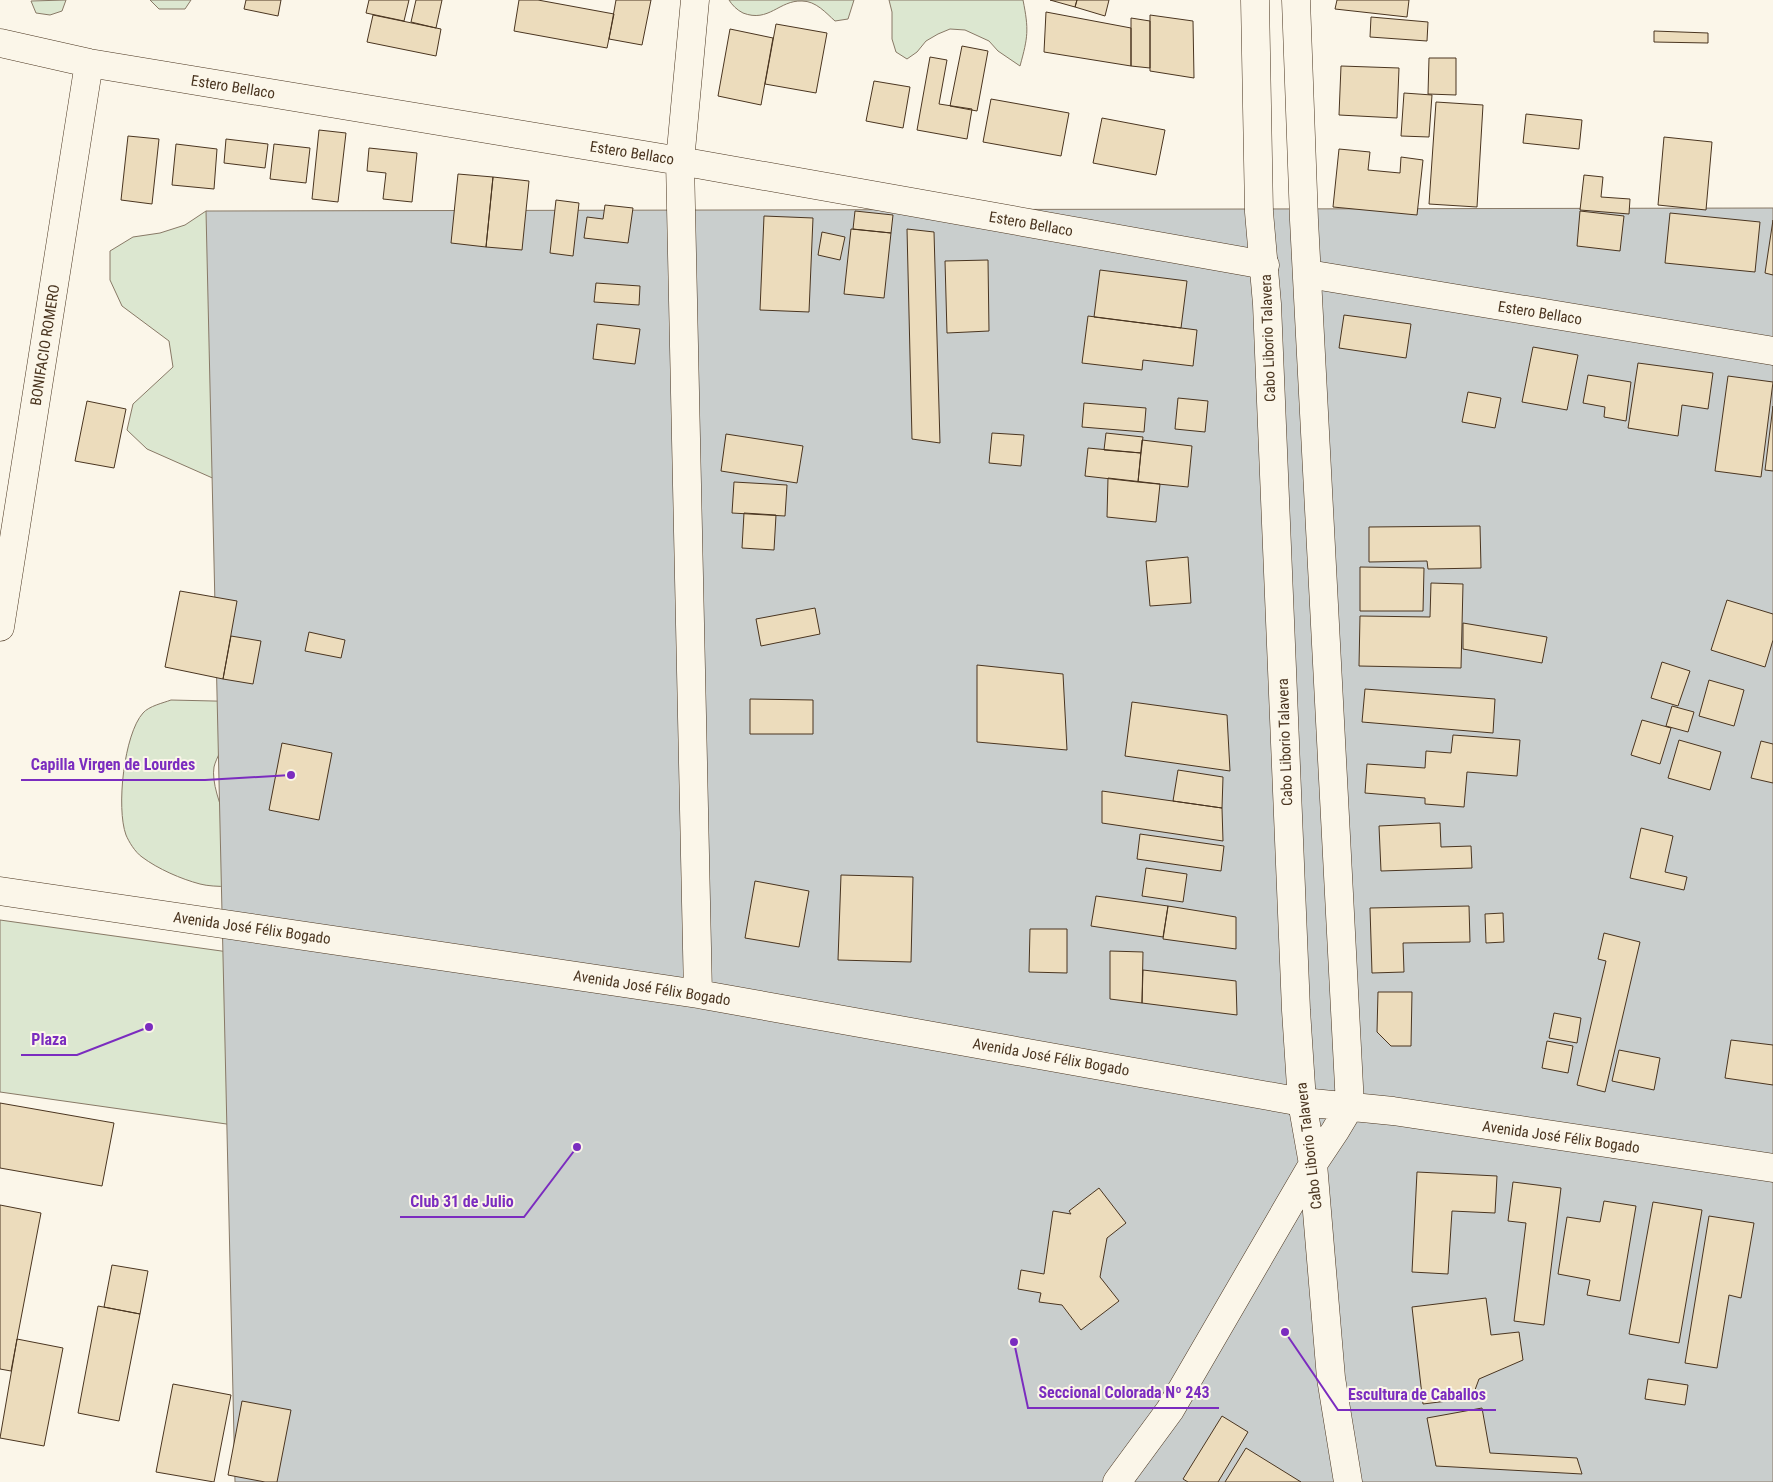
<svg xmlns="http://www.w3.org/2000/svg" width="1773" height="1482" font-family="'Roboto Condensed',sans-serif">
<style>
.green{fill:#dce7d0;stroke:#887966}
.water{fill:#c9cecd;stroke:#887966}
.building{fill:#ecdcbc;stroke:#4a3520}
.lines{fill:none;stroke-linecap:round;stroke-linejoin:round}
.minor-casing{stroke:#4a3520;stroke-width:29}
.highway-casing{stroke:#4a3520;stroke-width:29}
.minor{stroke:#fbf6e9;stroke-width:28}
.highway{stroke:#fbf6e9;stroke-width:28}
.labels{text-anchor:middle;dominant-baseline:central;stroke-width:4;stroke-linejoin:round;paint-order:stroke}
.street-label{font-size:15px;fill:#4a3520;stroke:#fbf6e9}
.leader{fill:none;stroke:#7b2cbf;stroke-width:2}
.callout-dot{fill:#7b2cbf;stroke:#fbf6e9;stroke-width:2}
.callout-label{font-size:16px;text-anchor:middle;font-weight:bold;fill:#7b2cbf;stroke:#fbf6e9;stroke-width:4;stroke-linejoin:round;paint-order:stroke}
</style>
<rect width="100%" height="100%" fill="#fbf6e9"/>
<path class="green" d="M66,0l-4,11 -12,4 -14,-2 -5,-12z
M150,0h41l-6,9h-26z
M729,0h125l-6,19 -13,2c-9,-8 -19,-20 -33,-20 -23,-1 -33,22 -59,12 -6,-3 -11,-8 -14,-13z
M889,0h134c6,30 5,37 -3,66l-22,-15 -9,-10 -24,-11 -15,-1 -12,5 -12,7 -9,11 -10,7 -11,-7 -4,-13v-27z
M206,211l43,35 -23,238 -79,-35 -20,-19 6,-26 40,-37 -4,-26 -47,-35 -12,-26v-29l23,-14 27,-4 25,-8z
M171,700l85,2c-13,17 -37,45 -42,65 -5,29 31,92 44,119 -16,0 -43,2 -58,-2 -19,-5 -42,-15 -58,-27 -7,-5 -13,-15 -16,-22 -10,-27 -2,-101 17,-122 6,-7 20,-10 28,-13z
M0,920l307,43 -24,169 -283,-40z"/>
<path class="water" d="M1773,208v1274h-1538l-29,-1271z"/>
<path class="building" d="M246,0h35l-3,16 -34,-7z
M369,0h40l-5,21 -38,-8z
M416,0h26l-6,28 -25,-6z
M519,0h19l76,14 -7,34 -93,-17z
M616,0h35l-9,45 -33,-6z
M1050,0h27l-2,7z
M1077,0h32l-4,16 -30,-9z
M1337,0h72l-2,17 -72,-8z
M1046,12l85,16v38l-87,-14z
M373,15l68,14 -5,27 -69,-14z
M1150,15l43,6 1,57 -44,-7z
M1371,17l57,5 -1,19 -57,-4z
M1131,18l19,3v47l-19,-2z
M776,24l51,9 -11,60 -51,-9z
M730,29l43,9 -12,67 -43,-9z
M1654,31l54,2v10l-54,-1z
M962,46l26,5 -11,60 -27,-5z
M930,57l17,3 -8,44 33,5 -5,30 -50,-9z
M1429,58h27v37l-28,-1z
M1341,66l58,2 -2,50 -58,-3z
M874,81l36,6 -7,41 -37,-7z
M1404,93l28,2 -3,42 -28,-1z
M991,99l78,14 -8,43 -78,-14z
M1436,102l47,3 -6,102 -48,-3z
M1526,114l56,6 -3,29 -56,-6z
M1102,118l63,12 -9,45 -63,-12z
M319,130l27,3 -8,69 -26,-3z
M128,136l31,3 -7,65 -31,-4z
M1664,137l48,5 -6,68 -48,-5z
M226,139l42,5 -3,24 -41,-5z
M176,144l41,5 -3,40 -42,-4z
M274,144l36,4 -4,35 -36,-4z
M369,148l48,5 -5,49 -29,-3 3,-26 -19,-2z
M1339,149l31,3 -2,18 32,3 1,-16 22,3 -6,55 -84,-8z
M458,174l35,3 -7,70 -35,-4z
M1584,175l19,2 -2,20 29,2 -1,15 -49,-4z
M493,177l36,4 -7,69 -36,-3z
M556,200l23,3 -6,53 -23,-3z
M605,205l28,3 -5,35 -44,-5 3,-21 16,2z
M855,211l38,4 -2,18 -38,-4z
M1580,211l44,5 -4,35 -43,-5z
M1670,213l90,9 -5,50 -90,-9z
M764,216l49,2 -4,94 -49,-2z
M1773,220v55l-8,-2z
M851,229l40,4 -7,65 -40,-4z
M907,229l27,3 6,211 -28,-4z
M822,232l23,5 -5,23 -22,-5z
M988,260l1,71 -42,2 -2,-72z
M1100,270l87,11 -6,47 -87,-11z
M596,283l44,3 -1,19 -45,-3z
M1344,315l67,9 -5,34 -67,-10z
M1088,316l109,14 -4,36 -50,-6 -1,10 -60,-7z
M597,324l43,5 -5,35 -42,-5z
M1533,347l45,8 -11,55 -45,-8z
M1638,363l75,10 -5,36 -26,-4 -4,31 -50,-8z
M1588,375l43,7 -5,39 -22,-4 1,-10 -22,-4z
M1728,376l45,6 -12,95 -46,-6z
M1468,392l33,6 -6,30 -33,-6z
M1178,398l30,3 -3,31 -30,-3z
M87,401l39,8 -12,59 -39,-7z
M1084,403l62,5 -2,24 -62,-5z
M1773,406v65l-8,-1z
M992,433l32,2 -3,31 -32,-3z
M1106,433l37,4 -2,16 -37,-3z
M726,434l77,12 -6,37 -76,-12z
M1142,440l50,6 -4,41 -50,-5z
M1088,448l53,5 -3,29 -53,-6z
M1108,478l52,6 -4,38 -49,-5z
M734,482l53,3 -2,31 -53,-3z
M744,513l32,2 -2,35 -32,-2z
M1480,526l1,42 -53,1 -1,-8 -58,1v-35z
M1188,557l3,46 -41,3 -4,-45z
M1360,567l64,1 -1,43h-63z
M1431,583l32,1 -2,84 -102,-2 1,-50 70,1z
M180,591l57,10 -14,78 -58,-12z
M1727,600l46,14v26l-8,27 -54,-17z
M815,608l5,26 -59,12 -5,-27z
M1463,623l84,14 -5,26 -79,-14z
M309,632l36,8 -4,18 -36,-7z
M231,636l30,5 -8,43 -30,-5z
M1662,662l28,9 -12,35 -27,-8z
M977,665l86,9 4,76 -90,-8z
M1709,680l35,10 -10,36 -35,-10z
M1365,689l130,10 -2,34 -131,-11z
M750,699l63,1v34h-63z
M1132,702l95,13 3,56 -105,-15z
M1672,706l22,6 -6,20 -22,-6z
M1642,720l29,8 -11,36 -29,-9z
M1453,735l67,5 -3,36 -50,-4 -3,35 -39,-3v-6l-60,-5 2,-29 58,4 1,-17 25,2z
M1679,740l42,12 -11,38 -42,-12z
M1761,741l12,3v39l-22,-5z
M282,743l50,10 -13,67 -50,-10z
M1178,770l45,7 -1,31 -49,-7z
M1102,791l120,17 1,33 -121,-18z
M1440,823l1,24 30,-1 1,22 -91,3 -2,-45z
M1641,828l32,8 -8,36 22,5 -3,13 -54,-12z
M1140,834l84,12 -3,25 -84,-12z
M1146,868l41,6 -4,28 -41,-6z
M841,875l72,2 -2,85 -73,-2z
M755,881l54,10 -10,56 -54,-9z
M1096,896l72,10 -5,31 -72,-11z
M1168,906l68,11v32l-73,-10z
M1469,906l1,36 -67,1 1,29 -32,1 -2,-65z
M1503,913l1,29 -18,1 -1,-29z
M1030,929h37v44l-38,-1z
M1604,933l36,9 -35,150 -28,-7 29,-124 -8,-2z
M1110,951l33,1 -1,51 -32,-4z
M1143,970l93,11 1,34 -95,-12z
M1378,992h34l-1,54h-20l-14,-14z
M1554,1013l27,5 -4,25 -28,-5z
M1731,1040l42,5v40l-48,-7z
M1547,1041l26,5 -5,27 -26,-5z
M1619,1050l41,8 -6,32 -42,-9z
M0,1103l114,20 -12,63 -102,-18z
M1417,1172l80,4 -2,37 -43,-2 -4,63 -36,-2z
M1513,1182l48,6 -17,137 -30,-4 12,-98 -18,-2z
M1099,1188l27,35 -19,15 -7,39 19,24 -38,29 -19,-25 -23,-3 2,-9 -23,-4 3,-19 23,4 9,-63 18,3 -2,-3z
M1604,1201l32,5 -16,95 -33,-6 3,-15 -32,-6 9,-57 33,5z
M1653,1202l49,8 -23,133 -50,-9z
M0,1205l41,8 -30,158 -11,-2z
M1709,1216l45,7 -13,75 -12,-3 -12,73 -32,-5z
M112,1265l36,6 -8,43 -36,-7z
M1486,1298l5,37 28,-3 4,28 -44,19 -7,19 -49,6 -11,-97z
M98,1306l42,8 -21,107 -41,-8z
M17,1339l46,9 -19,98 -44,-8z
M1648,1379l40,6 -3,20 -40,-6z
M173,1384l58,11 -17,87 -58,-10z
M242,1401l49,9 -14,72h-12l-37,-7z
M1482,1408l8,45 87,5 5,16 -146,-8 -9,-48z
M1222,1416l26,16 -30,50h-30l-5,-3z
M1246,1448l55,34h-76z"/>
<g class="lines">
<g class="minor-casing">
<path id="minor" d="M695,0l-15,161 18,833
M0,43l89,20 591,98 585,104
M1308,274l465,77
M0,627l89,-564
M0,891l698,103 604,108"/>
</g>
<g class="highway-casing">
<path id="highway" d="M1255,0l4,212 8,92 29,706 6,92 11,62 18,214 17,104
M1296,0l8,220 46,886
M1302,1102l91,9 380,57
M1117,1482l53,-72 143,-246 22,-33 15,-25"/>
</g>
<use href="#minor" class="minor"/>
<use href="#highway" class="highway"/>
</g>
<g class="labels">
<g class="street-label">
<text transform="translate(233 87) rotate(9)">Estero Bellaco</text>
<text transform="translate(632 153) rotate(9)">Estero Bellaco</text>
<text transform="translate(1031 224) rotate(10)">Estero Bellaco</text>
<text transform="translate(1540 313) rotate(9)">Estero Bellaco</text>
<text transform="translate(1268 338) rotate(-92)">Cabo Liborio Talavera</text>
<text transform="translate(45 345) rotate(-81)">BONIFACIO ROMERO</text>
<text transform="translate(1285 742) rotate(-92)">Cabo Liborio Talavera</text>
<text transform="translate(252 928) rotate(8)">Avenida José Félix Bogado</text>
<text transform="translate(652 988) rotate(9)">Avenida José Félix Bogado</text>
<text transform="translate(1051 1057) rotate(10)">Avenida José Félix Bogado</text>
<text transform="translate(1561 1137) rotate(8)">Avenida José Félix Bogado</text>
<text transform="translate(1309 1146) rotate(-97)">Cabo Liborio Talavera</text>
</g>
</g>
<path class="leader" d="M291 775L205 780H21M149 1027L77 1055H21M577 1147L524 1217H400M1014 1342L1028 1408H1219M1285 1332L1338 1410H1496"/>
<g class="callout-dot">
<circle cx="291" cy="775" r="5"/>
<circle cx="149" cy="1027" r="5"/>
<circle cx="577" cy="1147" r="5"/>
<circle cx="1014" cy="1342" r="5"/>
<circle cx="1285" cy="1332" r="5"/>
</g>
<g class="callout-label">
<text x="113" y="770">Capilla Virgen de Lourdes</text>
<text x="49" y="1045">Plaza</text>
<text x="462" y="1207">Club 31 de Julio</text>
<text x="1124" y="1398">Seccional Colorada Nº 243</text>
<text x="1417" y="1400">Escultura de Caballos</text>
</g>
</svg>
